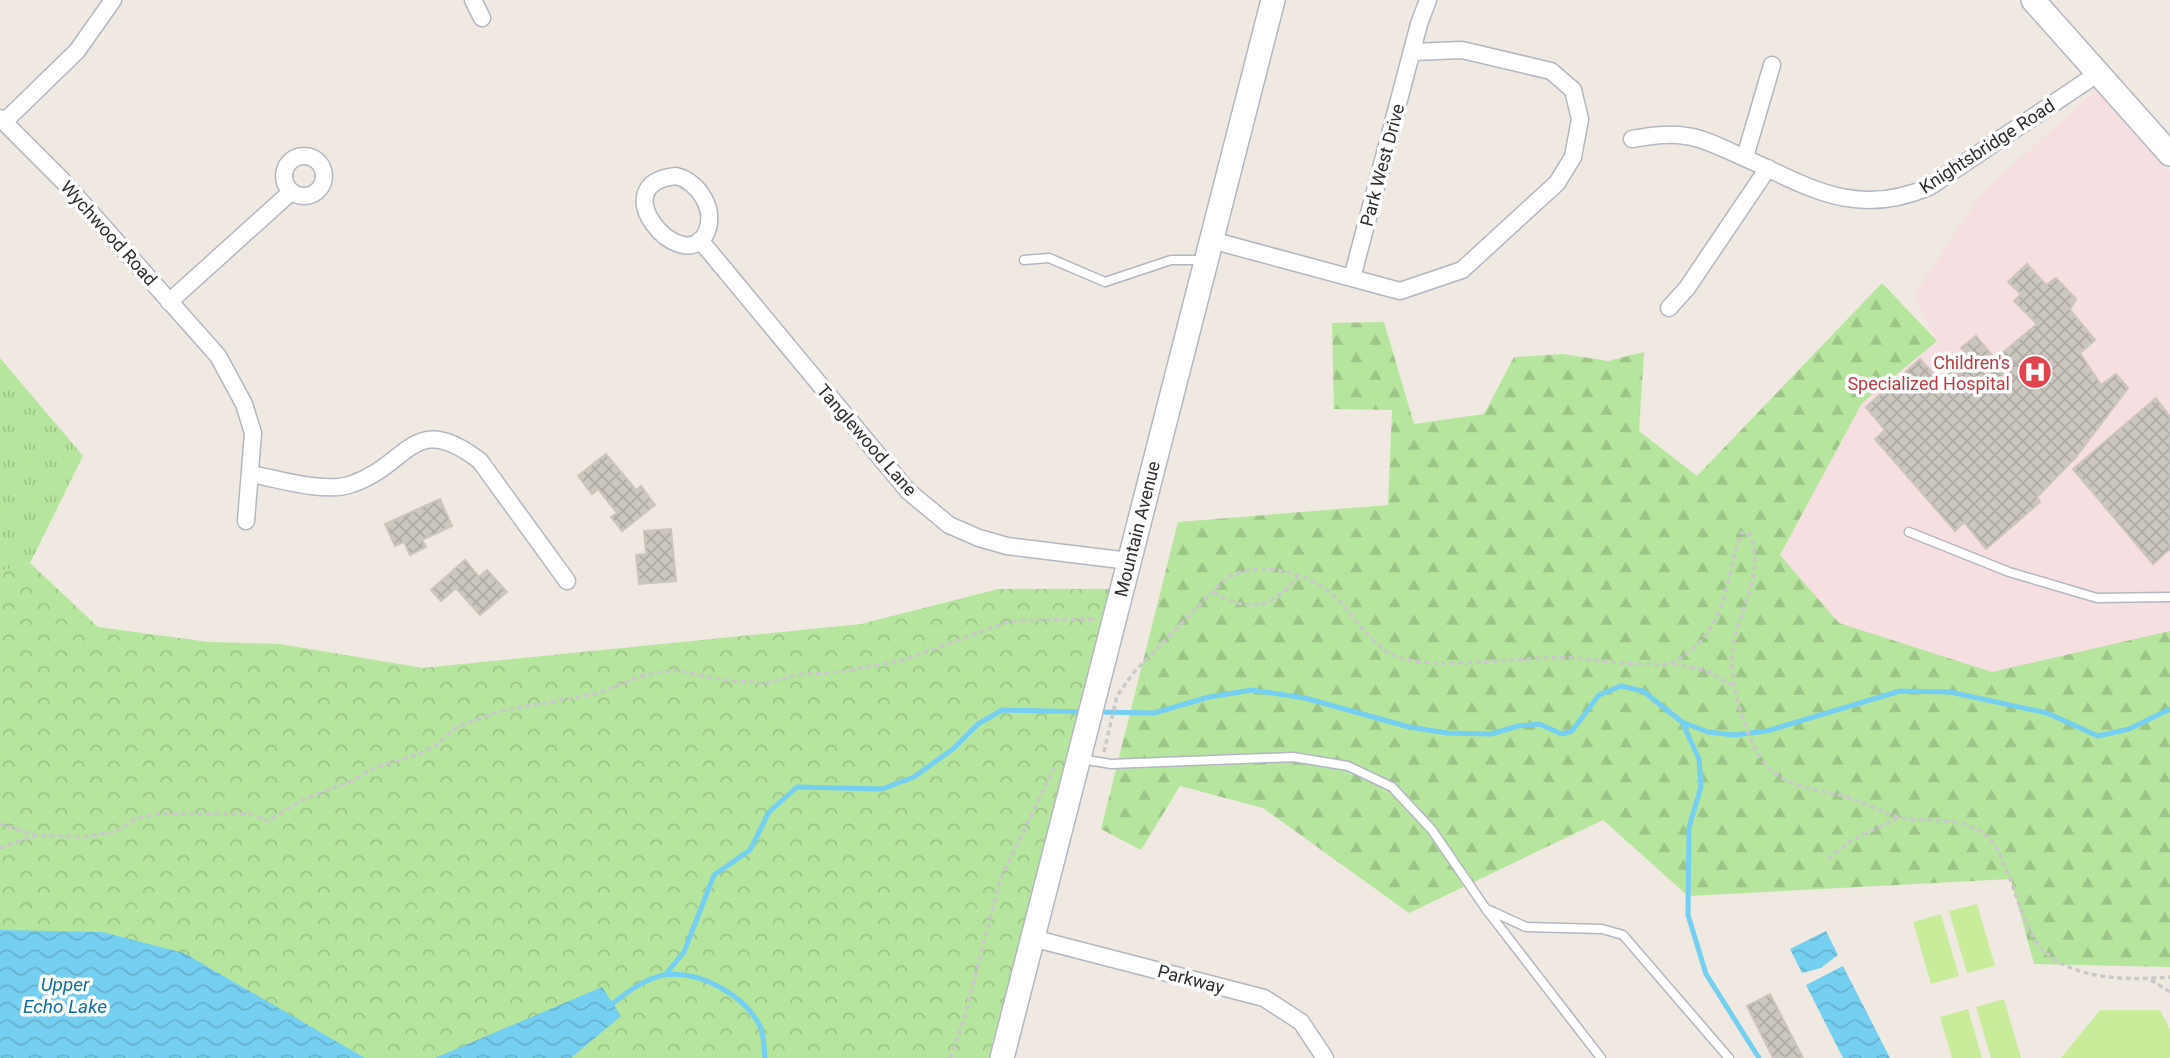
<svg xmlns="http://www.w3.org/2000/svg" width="2170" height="1058" font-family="Roboto,sans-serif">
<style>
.medical{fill:#f5dfe0}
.grass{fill:url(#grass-tufts)}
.forest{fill:url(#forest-firs)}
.park{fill:url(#park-crowns)}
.pitch{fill:#c9ec9a}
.water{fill:url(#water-waves)}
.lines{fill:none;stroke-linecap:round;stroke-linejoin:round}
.stream{stroke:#75cff0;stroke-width:5}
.building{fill:url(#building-cross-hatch);stroke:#cbc5ba;stroke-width:2}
.lane-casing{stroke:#b4b7c1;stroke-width:11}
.street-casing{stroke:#b4b7c1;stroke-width:19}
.secondary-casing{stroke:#b4b7c1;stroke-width:26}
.path{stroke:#c9c9c9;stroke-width:3.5;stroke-dasharray:5 3.5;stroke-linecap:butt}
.lane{stroke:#fff;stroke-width:8}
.street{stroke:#fff;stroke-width:16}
.secondary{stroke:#fff;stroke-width:23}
.labels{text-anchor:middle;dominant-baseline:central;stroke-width:7;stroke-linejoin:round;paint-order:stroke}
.street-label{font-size:18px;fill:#2e2e2e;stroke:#fff}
.health-label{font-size:18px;fill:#be3a42;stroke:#fff;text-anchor:end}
.water-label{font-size:19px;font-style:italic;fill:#0d6fa3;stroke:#fff}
</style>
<defs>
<pattern id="grass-tufts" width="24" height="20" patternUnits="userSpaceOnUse" patternTransform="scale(1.75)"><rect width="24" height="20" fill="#b6e59e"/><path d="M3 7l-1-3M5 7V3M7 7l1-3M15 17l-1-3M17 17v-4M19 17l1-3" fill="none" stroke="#9dc588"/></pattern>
<pattern id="forest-firs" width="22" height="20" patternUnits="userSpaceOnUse" patternTransform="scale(1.75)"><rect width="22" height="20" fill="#b6e59e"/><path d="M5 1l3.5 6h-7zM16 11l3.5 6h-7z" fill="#9dc588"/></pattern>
<pattern id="park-crowns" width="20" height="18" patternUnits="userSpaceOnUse" patternTransform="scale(1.75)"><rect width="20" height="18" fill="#b6e59e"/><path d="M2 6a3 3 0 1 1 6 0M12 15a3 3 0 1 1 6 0" fill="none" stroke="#9dc588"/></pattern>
<pattern id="water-waves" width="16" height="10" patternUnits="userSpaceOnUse" patternTransform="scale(1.75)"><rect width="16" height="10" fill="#75cff0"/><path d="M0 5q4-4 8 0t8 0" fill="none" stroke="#66b2ce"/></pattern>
<pattern id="building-cross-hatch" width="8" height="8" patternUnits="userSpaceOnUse" patternTransform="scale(1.75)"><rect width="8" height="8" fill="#cbc7bf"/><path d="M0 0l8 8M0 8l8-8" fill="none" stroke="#afaba4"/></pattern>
</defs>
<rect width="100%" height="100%" fill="#efe9e1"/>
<path class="medical" d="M2098,88l72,86v457l-178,41 -153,-49 -59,-68 82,-152 75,-62 -23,-46 67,-101z"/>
<path class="grass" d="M0,358l83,98 -53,107 -30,8z"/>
<path class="forest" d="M1882,283l55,58 -75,62 -82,152 59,68 153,49 178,-41v336l-136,-3 -23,-85 -323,17 -85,-76 -194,93 -146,-105 -83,-22 -39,64 -40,-21 77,-307 210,-17 4,-95 -58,-1 -2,-86 52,-1 30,102 70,-10 30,-57 49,-3 45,7 36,-9 -5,79 58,45z"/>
<path class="park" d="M30,563l68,64 111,15 71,2 143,24 438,-44 137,-35h124l-126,469h-996v-487z"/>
<path class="pitch" d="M1977,904l18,62 -28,7 -18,-62z
M1941,914l18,62 -28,8 -18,-62z
M2004,999l17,59h-30l-15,-51z
M1968,1009l14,49h-30l-12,-41z
M2100,1010h60l10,19v29h-109z"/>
<path class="water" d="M0,930l102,2 82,21 181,105h-365z
M1826,931l12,24 -17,13 -19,5 -12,-24z
M1843,966l47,92h-47l-37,-73z
M602,987l19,29 -50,42h-136z"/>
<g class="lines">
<path class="stream" d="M1096,712l58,1 55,-16 43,-7 53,8 104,29 38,6 44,1 27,-8 21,-2 23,10 10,-3 27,-36 22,-9 22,5 39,31 26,10 26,3 33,-4 133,-40 50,1 97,21 51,23 31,-7 41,-20
M1682,722l17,37 2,28 -12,40 -1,88 18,59 53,84
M665,975l19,-23 30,-77 36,-25 19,-38 28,-25 85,2 32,-12 40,-29 24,-24 24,-14 84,2
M608,1007c17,-13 35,-28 56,-32 36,-5 80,20 96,51 4,9 4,22 5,32"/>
</g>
<path class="building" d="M2027,264l19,21 10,-7 20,21 -6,11 25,30 -15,13 21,32 15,-11 12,14 -52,69 -39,40 3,5 -54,47 -22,-27 -9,9 -80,-92 10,-9 -19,-23 54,-48 20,22 28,-24 -7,-9 15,-12 19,23 42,-35 -23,-23 7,-7 -13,-12z
M2156,398l14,19v132l-17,15 -80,-95z
M606,454l30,36 5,-4 14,19 -33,26 -11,-14 6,-4 -19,-24 -6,5 -14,-18z
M440,499l12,27 -30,14 4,7 -16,8 -6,-13 -9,4 -10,-22z
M671,529l5,52 -37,3 -3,-29 10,-1 -2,-23z
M465,560l14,17 8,-7 20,22 -27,23 -24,-27 -15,13 -10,-11z
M1770,994l33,64h-30l-26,-52z"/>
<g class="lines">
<g class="lane-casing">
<path id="lane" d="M1024,260l25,-2 56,24 66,-22h32
M1909,532l100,40 88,26 73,-1
M1081,759l30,5 182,-7 55,9 44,21 40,43 54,79 115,149
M1489,910l37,17 76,2 21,6 106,123"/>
</g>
<g class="street-casing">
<path id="street" d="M473,0l9,18
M0,118l61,61 157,177 26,48 9,29 -7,88
M4,122l73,-71 36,-51
M1632,139c18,-3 36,-6 54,-3 17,2 34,11 50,18 69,30 116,66 193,33l168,-113
M284 176a20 20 0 1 1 40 0a20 20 0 1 1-40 0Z
M1745,157l27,-92
M676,176c23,5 42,36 29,59 -24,41 -104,-51 -29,-59z
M700,240l208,251 41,34 30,13 28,8 122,15
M1211,240l189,51 62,-21 95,-87 16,-26 7,-38 -7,-29 -22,-19 -89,-21 -50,2
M1352,278l67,-254 9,-24
M169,302l122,-110
M1669,308l18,-20 81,-120
M251,474c27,5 75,20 101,10 57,-19 61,-75 128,-23l87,120
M1032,938l232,60 37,24 24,36"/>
</g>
<g class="secondary-casing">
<path id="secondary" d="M2033,0l137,154
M1002,1058l271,-1058"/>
</g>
<path class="path" d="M1214,592c33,21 60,17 83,-16
M1673,664l31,6 30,16
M1104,752l13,-56 17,-24 92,-94c31,-17 77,-8 104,15 23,18 38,51 65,63 37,16 135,-1 180,2 19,2 81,10 96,5 5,-1 13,-8 18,-11 39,-32 37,-75 52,-119h8c18,35 -10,78 -16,113 -5,33 8,72 22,102 22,45 64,38 103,53 17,6 32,16 50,18 23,2 45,-1 68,10 18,8 23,23 30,40 11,25 17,56 34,78 29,33 90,34 130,30
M0,824l36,11 47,2 32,-5 20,-13 22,-5h94l17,7 36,-22 48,-18 23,-14 42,-12 18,-9 20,-18 21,-8 24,-9 99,-18 42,-17 32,-6 52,10 41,3 36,-9 30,-1 68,-12 110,-40 83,-2 -1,3
M0,848l34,-12
M1828,859l24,-19 46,-22
M2151,980l19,12
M950,1058l14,-39 36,-139 54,-112"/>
<use href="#lane" class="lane"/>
<use href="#street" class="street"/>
<use href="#secondary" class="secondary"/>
</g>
<defs>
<g id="hospital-disc" transform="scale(1.75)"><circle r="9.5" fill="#e0444e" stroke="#fff"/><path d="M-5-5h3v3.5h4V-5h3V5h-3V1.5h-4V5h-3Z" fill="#fff"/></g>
</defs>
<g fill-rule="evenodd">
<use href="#hospital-disc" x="2035" y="372"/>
</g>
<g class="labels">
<g class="street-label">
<text transform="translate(1987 146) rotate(-33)">Knightsbridge Road</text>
<text transform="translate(1382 165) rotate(-75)">Park West Drive</text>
<text transform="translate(109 233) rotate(48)">Wychwood Road</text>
<text transform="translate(867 440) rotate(49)">Tanglewood Lane</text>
<text transform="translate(1137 529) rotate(-76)">Mountain Avenue</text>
<text transform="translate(1191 979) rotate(15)">Parkway</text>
</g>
<g class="health-label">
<text x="2010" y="362">Children's<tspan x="2010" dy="21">Specialized Hospital</tspan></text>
</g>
<g class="water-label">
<text x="65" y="984">Upper<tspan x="65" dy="22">Echo Lake</tspan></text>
</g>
</g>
</svg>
